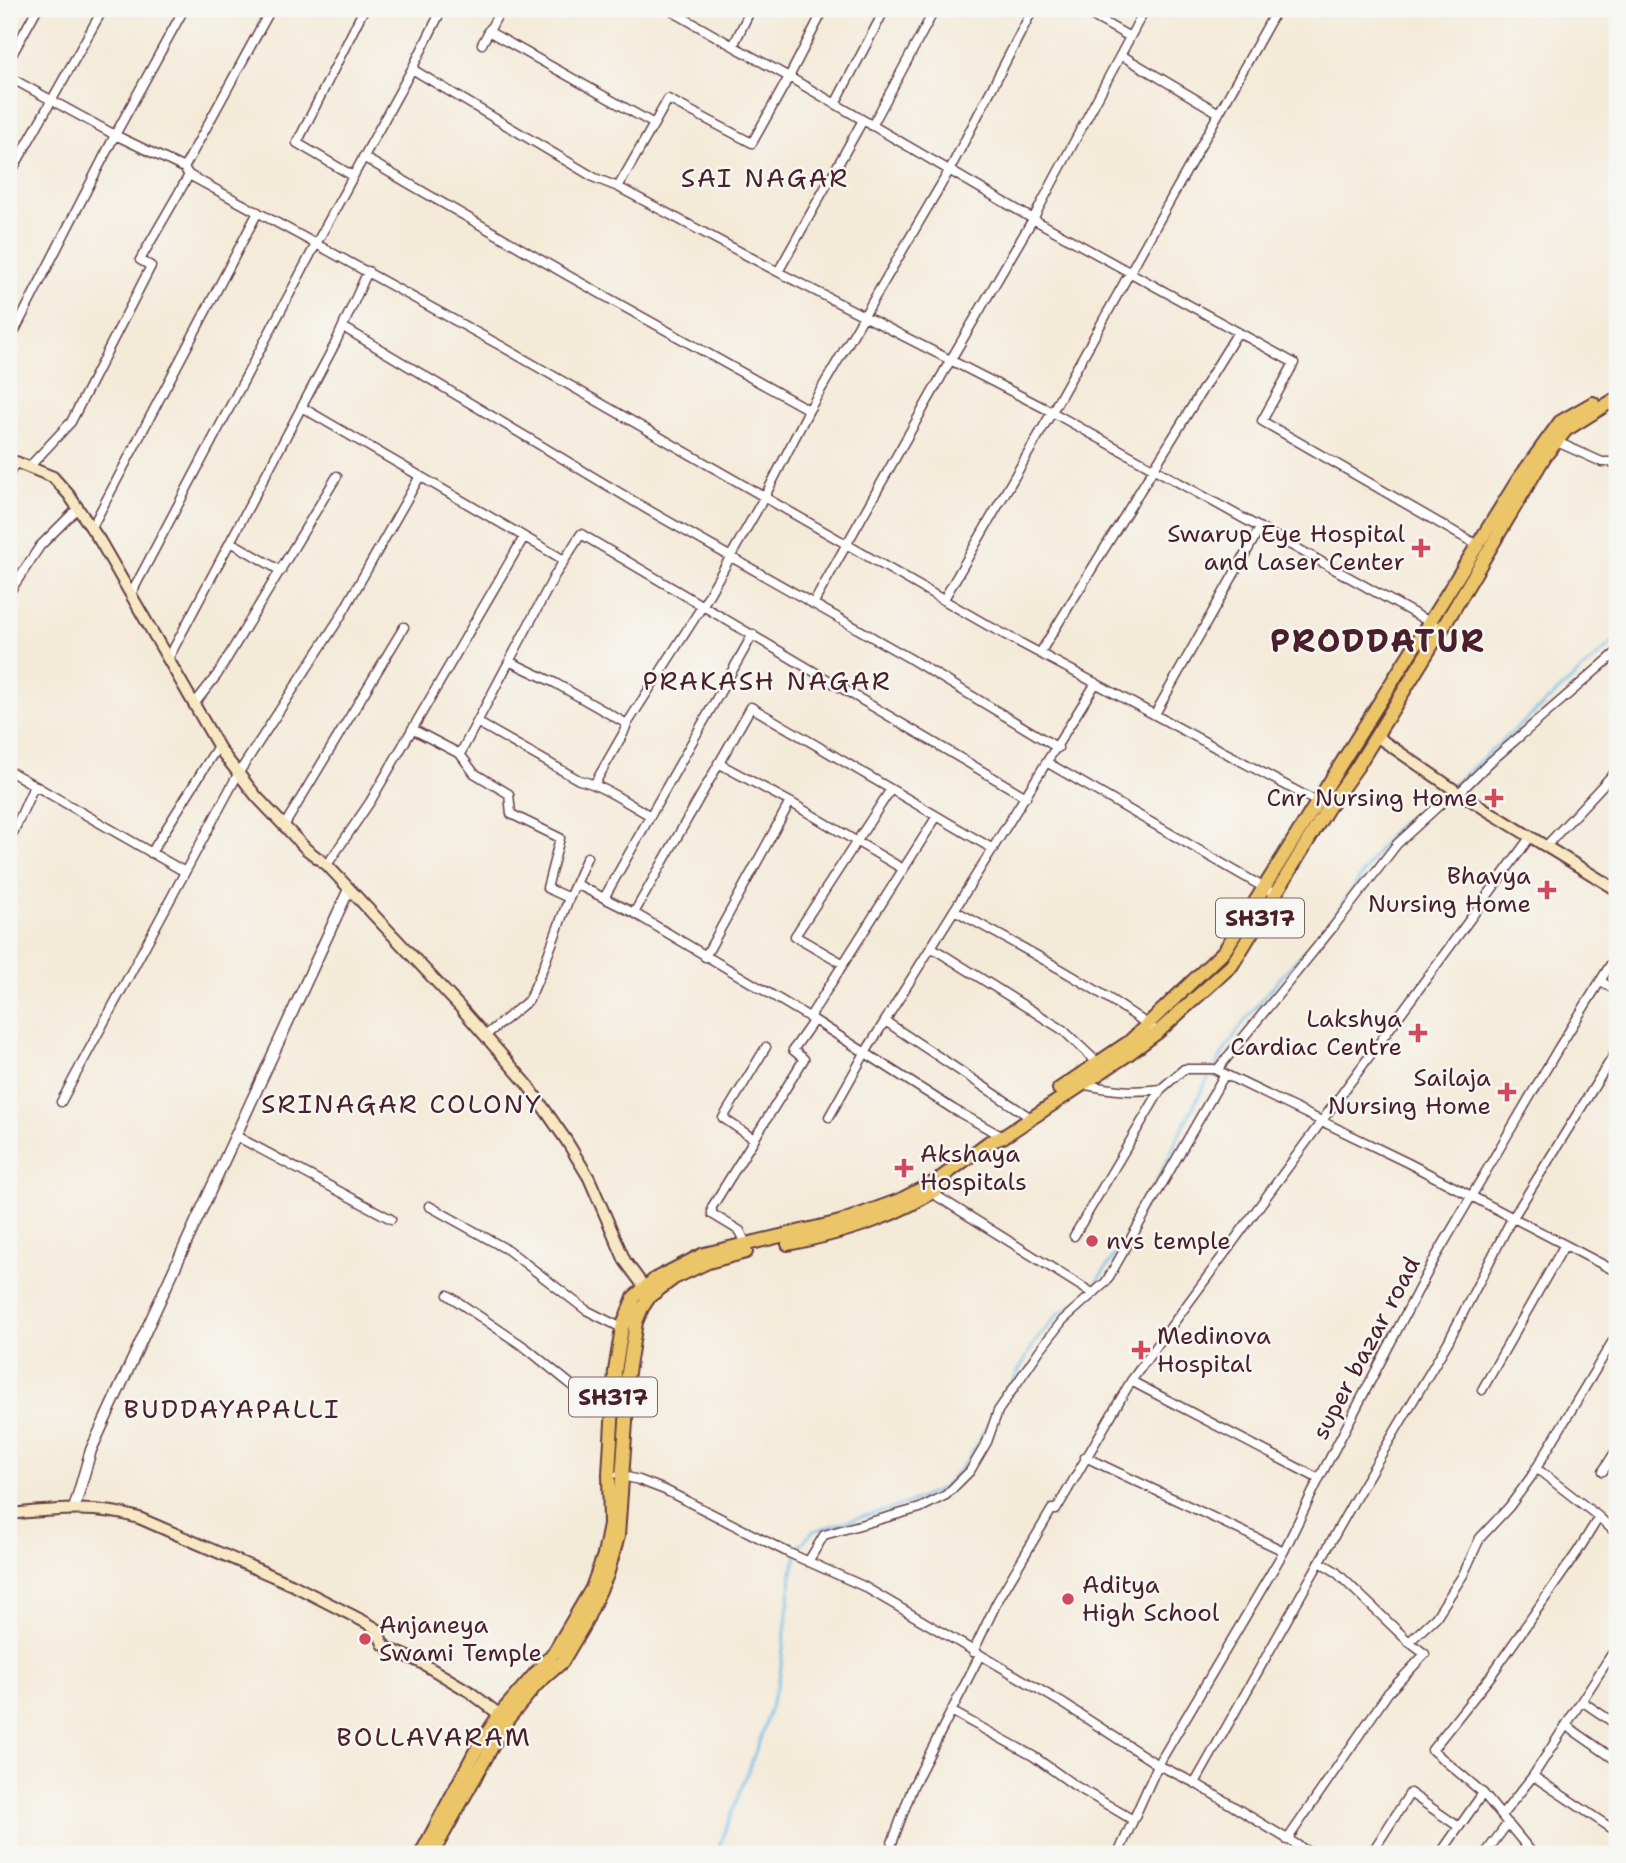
<svg xmlns="http://www.w3.org/2000/svg" width="1626" height="1863" font-family="'Shantell Sans',sans-serif">
<style>
.lines{fill:none;stroke-linecap:round;stroke-linejoin:round}
.stream{stroke:#6dbde8;stroke-width:2.5}
.minor-casing{stroke:#643d45;stroke-width:11}
.tertiary-casing{stroke:#643d45;stroke-width:13}
.secondary-casing{stroke:#643d45;stroke-width:14}
.primary-casing{stroke:#643d45;stroke-width:16}
.minor{stroke:#fff;stroke-width:8}
.tertiary{stroke:#fff;stroke-width:10}
.secondary{stroke:#f7e8c3;stroke-width:10}
.primary{stroke:#ecc569;stroke-width:12}
.poi-dot{fill:#d1495b;stroke:#f6f6f2;stroke-width:2.5}
.labels{text-anchor:middle;dominant-baseline:central;stroke-width:5;stroke-linejoin:round;paint-order:stroke}
.shield{fill:#f6f6f2;stroke:#7e6067;stroke-width:2}
.shield-label{font-size:23px;font-weight:bold;fill:#4a1f2b}
.poi-label{font-size:24px;fill:#4a1f2b;stroke:#f6f6f2;text-anchor:end}
.street-label{font-size:24px;fill:#4a1f2b;stroke:#f6f6f2}
.neighbourhood-label{font-size:26px;letter-spacing:2px;fill:#4a1f2b;stroke:#f6f6f2}
.district-label{font-size:32px;font-weight:bold;letter-spacing:2px;fill:#4a1f2b;stroke:#f6f6f2}
</style>
<rect width="100%" height="100%" fill="#f6f6f2"/>
<filter id="ink" filterUnits="userSpaceOnUse"><feTurbulence type="fractalNoise" baseFrequency=".0143" numOctaves="2"/><feDisplacementMap in="SourceGraphic" scale="14" xChannelSelector="R" yChannelSelector="G"/><feConvolveMatrix kernelMatrix="1 2 1 2 8 2 1 2 1" color-interpolation-filters="sRGB"/></filter>
<filter id="wash" filterUnits="userSpaceOnUse"><feTurbulence type="fractalNoise" baseFrequency=".00686" numOctaves="4" result="noise"/><feDisplacementMap in="SourceGraphic" scale="28" xChannelSelector="R" yChannelSelector="G"/><feGaussianBlur stdDeviation="1.57" result="paint"/><feColorMatrix in="noise" values="0 0 0 0 0 0 0 0 0 0 0 0 0 0 0 0 0 1.4 0 .05"/><feComposite in="paint" operator="in"/></filter>
<g filter="url(#wash)">
<rect width="100%" height="100%" fill="#f4ead8"/>
<g class="lines">
<path class="stream" d="M1453,785l164,-146
M1140,1215c31,-61 58,-127 97,-183 30,-44 70,-80 102,-123 21,-28 37,-61 62,-86 14,-15 33,-17 47,-33
M1090,1291l38,-55
M716,1854l44,-114 20,-65 12,-103 7,-25 14,-16 94,-27 36,-16 25,-29 67,-117 23,-28 22,-14"/>
</g>
</g>
<g filter="url(#ink)">
<g class="lines">
<g class="minor-casing">
<path id="minor" d="M677,9l-2,4 58,33
M824,9l-35,68 74,43
M1080,9l50,28
M488,31l166,93 14,-25 84,44 37,-66 -56,-31 18,-37
M482,44l19,-35
M1121,55l98,58
M9,60l28,-51
M412,69l30,-60
M9,77l106,58 69,33 5,7
M835,104l50,-95
M872,126l63,-117
M363,157l204,118 242,135
M184,168l87,-159
M9,176l94,-167
M353,176l-56,-33 67,-134
M618,187l36,-63
M778,272l85,-152 170,99 261,144 -32,58 217,125
M343,327l307,184 259,147 149,90
M9,342l106,-207 69,-126
M303,408l261,152
M1557,442l45,20h15
M29,467l42,-45 80,-156 -11,-6 49,-85 127,69 96,-175 183,109 23,9 160,85 274,140 390,217
M9,474l7,-12
M91,529l167,-317
M231,542l50,29
M9,593l31,-47 37,-37
M131,594l185,-350 187,103 484,278 332,178
M944,599l108,-187 225,-403
M813,604l137,-243 83,-142 112,-210
M753,634l-149,264 30,15 180,107 139,89 50,28
M1040,653l198,-321
M168,659l166,-313 34,-75
M511,662l44,21 72,41
M195,703l22,-28 120,-199
M1155,714l105,-186
M477,722l102,58c23,5 48,23 70,35
M412,729l48,25 14,19 35,21 2,20 49,24 -13,50 22,10 -26,70 -14,32 -43,35
M460,754l95,-179 26,-41 445,263
M718,763l72,39
M1048,763l227,131
M13,773l172,99
M595,783l28,-49 4,-10 76,-119 62,-109 44,-86 140,-239 84,-162
M284,826l120,-199
M9,842l25,-56
M1546,846l71,-76
M151,853l67,-107
M327,865l43,-63 154,-265
M576,884l28,14
M569,898l18,-41
M954,910c69,38 140,75 204,122
M634,913l117,-206 242,142
M931,947l132,83 36,34
M705,957l85,-155 113,67
M842,963l-47,-27 96,-147
M1600,981l17,10
M809,1018l128,-202
M885,1021l146,97
M1217,1070l117,-144 63,-82 49,-45 13,-6 30,-30 128,-111
M1081,1084c30,6 50,9 80,5
M61,1102l177,-328 101,-155 81,-143
M829,1117l36,-64 231,-370
M236,1136l155,83
M754,1139l-31,-21 43,-71
M932,1193l160,100
M429,1206l79,44 78,60 36,18
M1074,1236l87,-147 23,-20h30l194,94 209,109
M746,1244l-6,-13 -28,-17v-7l92,-148 -11,-9 21,-30
M448,1295l78,53 48,39 39,13
M1131,1381l188,98
M1482,1390l82,-144
M1085,1457l199,94
M1603,1471l14,-22
M619,1475l20,5 26,10 124,63 74,33 201,118 94,61 37,18 117,71
M1599,1517l18,17
M808,1562l16,-27 96,-27 26,-13 24,-24 17,-29 11,-31 41,-60 24,-31 43,-38 119,-208
M1320,1562l15,9 74,71
M1617,1646l-84,130 84,56
M973,1652l24,-50 55,-93 4,1 75,-129 400,-545
M1583,1702l34,23
M951,1711l82,45 41,29 59,35
M1567,1726l50,35
M1195,1783l164,-291 89,-150 61,-118 108,-174
M1502,1815l31,-39
M1287,1840l101,-147 37,-39 -16,-12 27,-25 27,-42 17,-37 29,-31 22,-30 86,-143
M888,1854l25,-68 67,-131
M1118,1854l40,-89 126,-214 35,-72 116,-221 123,-209 59,-95
M1371,1854l39,-61 49,34
M1440,1854l43,-61
M1485,1854l23,-31
M1533,1854l-50,-61 -51,-43 58,-73 88,-126 21,-34 -63,-49"/>
</g>
<g class="tertiary-casing">
<path id="tertiary" d="M74,1509l17,-59 258,-561"/>
</g>
<g class="secondary-casing">
<path id="secondary" d="M9,463l7,-1 37,15 16,18 31,46 121,210 35,45 50,53 21,16 133,142 67,77 39,56 23,38 36,83 23,31
M1376,736l83,57 158,97
M9,1514c44,-4 88,-9 130,4l152,66 76,39 10,6 6,15 5,4 32,14 50,30 34,26"/>
</g>
<g class="primary-casing">
<path id="primary" d="M1059,1089l70,-47 96,-92 293,-470 42,-58 33,-19
M788,1244c57,-12 111,-27 158,-61
M421,1854l54,-102 24,-37 56,-64 37,-63 12,-33 6,-30 -1,-51 6,-103 7,-43 12,-31 21,-18 49,-25 136,-32 60,-22 38,-20 51,-38 14,-5 124,-82 31,-23 74,-67 96,-157 29,-41 85,-138 103,-173 21,-26 51,-32
M432,1854l75,-134 30,-36 25,-22 23,-39 22,-48 11,-39 8,-114 1,-43 9,-57 6,-14 8,-12 24,-18 34,-16 38,-10"/>
</g>
<use href="#minor" class="minor"/>
<use href="#tertiary" class="tertiary"/>
<use href="#secondary" class="secondary"/>
<use href="#primary" class="primary"/>
</g>
</g>
<g class="poi-dot">
<path d="M1417.5 537.5h7v7h7v7h-7v7h-7v-7h-7v-7h7z"/>
<path d="M1490.5 787.5h7v7h7v7h-7v7h-7v-7h-7v-7h7z"/>
<path d="M1543.5 879.5h7v7h7v7h-7v7h-7v-7h-7v-7h7z"/>
<path d="M1414.5 1022.5h7v7h7v7h-7v7h-7v-7h-7v-7h7z"/>
<path d="M1503.5 1081.5h7v7h7v7h-7v7h-7v-7h-7v-7h7z"/>
<path d="M900.5 1157.5h7v7h7v7h-7v7h-7v-7h-7v-7h7z"/>
<circle cx="1092" cy="1241" r="7"/>
<path d="M1137.5 1339.5h7v7h7v7h-7v7h-7v-7h-7v-7h7z"/>
<circle cx="1068" cy="1599" r="7"/>
<circle cx="365" cy="1639" r="7"/>
</g>
<g class="labels">
<g class="shield">
<rect x="1216" y="898.5" width="88" height="39" rx="5"/>
<rect x="569" y="1377.5" width="88" height="39" rx="5"/>
</g>
<g class="shield-label">
<text x="1260" y="918">SH317</text>
<text x="613" y="1397">SH317</text>
</g>
<g class="poi-label">
<text x="1405" y="534">Swarup Eye Hospital<tspan x="1405" dy="28">and Laser Center</tspan></text>
<text x="1478" y="798">Cnr Nursing Home</text>
<text x="1531" y="876">Bhavya<tspan x="1531" dy="28">Nursing Home</tspan></text>
<text x="1402" y="1019">Lakshya<tspan x="1402" dy="28">Cardiac Centre</tspan></text>
<text x="1491" y="1078">Sailaja<tspan x="1491" dy="28">Nursing Home</tspan></text>
<text x="920" y="1154" text-anchor="start">Akshaya<tspan x="920" dy="28">Hospitals</tspan></text>
<text x="1106" y="1241" text-anchor="start">nvs temple</text>
<text x="1157" y="1336" text-anchor="start">Medinova<tspan x="1157" dy="28">Hospital</tspan></text>
<text x="1082" y="1585" text-anchor="start">Aditya<tspan x="1082" dy="28">High School</tspan></text>
<text x="379" y="1625" text-anchor="start">Anjaneya<tspan x="379" dy="28">Swami Temple</tspan></text>
</g>
<g class="street-label">
<text transform="translate(1366 1348) rotate(-62)">super bazar road</text>
</g>
<g class="neighbourhood-label">
<text x="765" y="177">SAI NAGAR</text>
<text x="767" y="680">PRAKASH NAGAR</text>
<text x="402" y="1103">SRINAGAR COLONY</text>
<text x="232" y="1408">BUDDAYAPALLI</text>
<text x="434" y="1736">BOLLAVARAM</text>
</g>
<g class="district-label">
<text x="1378" y="640">PRODDATUR</text>
</g>
</g>
<rect width="1626" height="1863" fill="none" stroke="#f6f6f2" stroke-width="35"/>
</svg>
